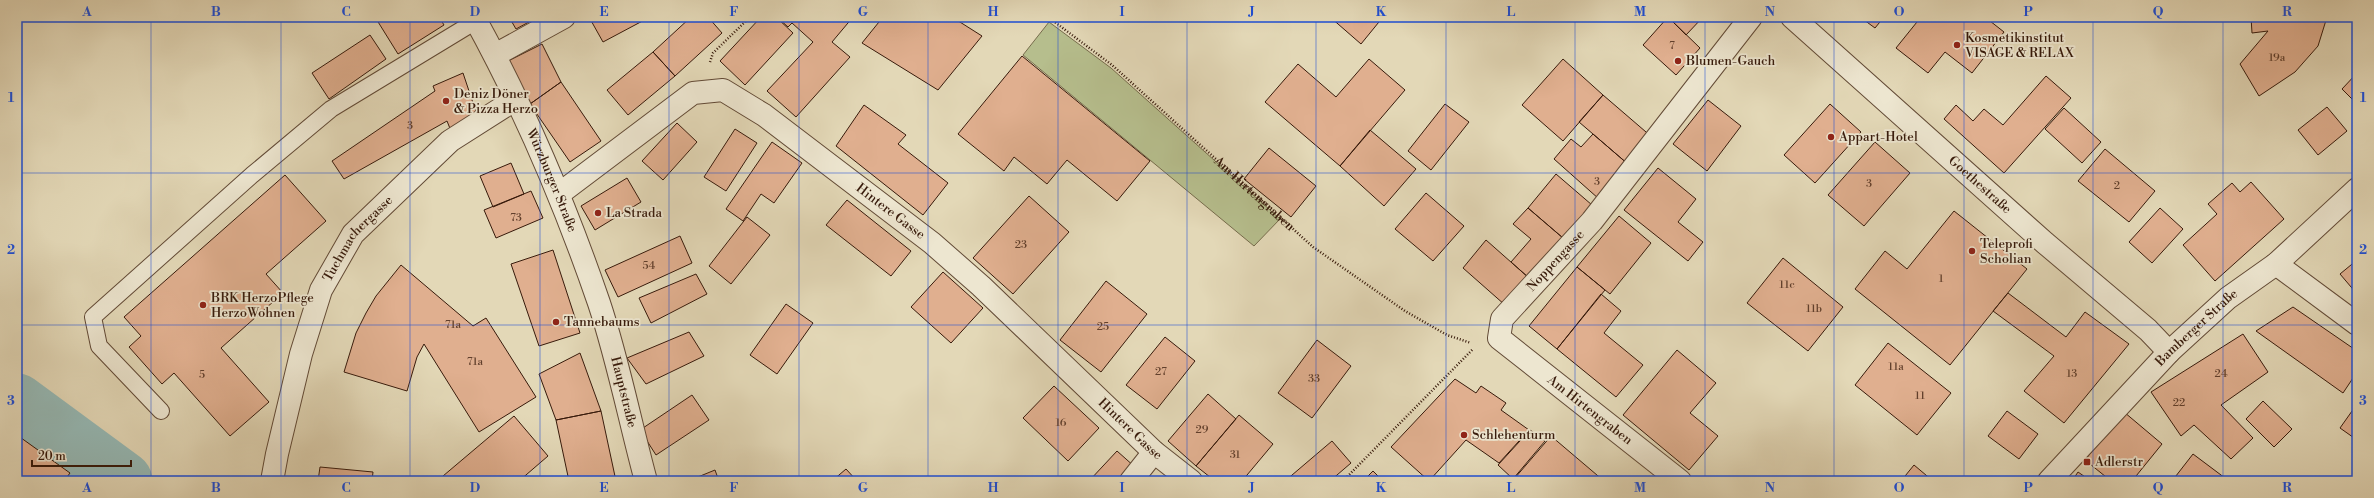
<svg xmlns="http://www.w3.org/2000/svg" width="2374" height="498" font-family="'Libre Bodoni',serif">
<style>
.green{fill:#b6be8d;stroke:#766c4c}
.lines{fill:none;stroke-linecap:round;stroke-linejoin:round}
.river{stroke:#96b9b5;stroke-width:59}
.building{fill:#e0af8f;stroke:#371a0b}
.service-casing{stroke:#624a36;stroke-width:18}
.minor-casing{stroke:#624a36;stroke-width:24}
.tertiary-casing{stroke:#624a36;stroke-width:24}
.path{stroke:#371a0b;stroke-width:2.5;stroke-dasharray:1 2;stroke-linecap:butt}
.service{stroke:#ede6d0;stroke-width:16}
.minor{stroke:#ede6d0;stroke-width:22}
.tertiary{stroke:#ede6d0;stroke-width:22}
.grid{fill:none;stroke:#1d4ed8;stroke-width:1;stroke-opacity:0.55}
.poi-dot{fill:#8f2418;stroke:#ede6d0;stroke-width:1.5}
.labels{text-anchor:middle;dominant-baseline:central;stroke-width:3.5;stroke-linejoin:round;paint-order:stroke}
.number-label{font-size:11px;fill:#613f2c}
.poi-label{font-size:13px;fill:#371a0b;stroke:#ede6d0;text-anchor:start}
.street-label{font-size:13px;fill:#371a0b;stroke:#ede6d0}
.neatline{fill:none;stroke:#1d4ed8;stroke-width:1.5}
.grid-label{font-size:13px;text-anchor:middle;font-weight:bold;fill:#1d4ed8}
</style>
<rect width="100%" height="100%" fill="#e3d8b7"/>
<filter id="stains"><feTurbulence type="fractalNoise" baseFrequency=".005" numOctaves="4"/><feColorMatrix values="0 0 0 0 .2 0 0 0 0 .09 0 0 0 0 .02 0 0 0 .5 -.17"/></filter>
<radialGradient id="worn" r=".72"><stop offset=".6" stop-color="#630" stop-opacity="0"/><stop offset="1" stop-color="#630" stop-opacity=".3"/></radialGradient>
<path class="green" d="M1049,22l62,46 169,151 -26,27 -231,-191z
M17,403l106,78h-106z"/>
<g class="lines">
<path class="river" d="M17,403l106,78"/>
</g>
<path class="building" d="M375,17h64l5,8 -46,29z
M509,17h29l-22,12z
M589,17h61l-47,25z
M691,17h17l14,16 -47,43 -22,-24z
M761,17h15l17,16 -48,52 -25,-24z
M777,17h76l-21,25 18,15 -54,60 -29,-26 46,-49 -21,-19 -4,4z
M883,17h69l30,19 -44,54 -76,-47z
M1330,17h53l-22,27z
M1668,17l32,31 -24,27 -33,-30z
M1668,17h35l-17,18z
M1860,17h24l-9,11z
M1921,17h72l-3,4 14,11 -32,41 -27,-21 -17,21 -32,-25z
M2251,17h76l-9,29 -23,26 -36,24 -19,-32 28,-33 -16,2z
M370,35l16,24 -57,40 -17,-26z
M542,44l19,38 -31,22 -22,-43z
M653,52l22,24 -47,39 -21,-25z
M1022,56l128,105 -33,40 -50,-41 -20,24 -33,-27 -10,14 -46,-37z
M1369,59l36,31 -65,76 -75,-64 33,-38 38,33z
M1563,59l40,36 -40,46 -41,-36z
M463,73l15,45 -27,13 -4,-10 -103,58 -12,-18 103,-70 -2,-5z
M2357,73v31l-15,-15z
M2046,76l25,22 -67,75 -60,-54 12,-14 17,16 11,-12 19,16z
M561,82l40,59 -31,21 -40,-58z
M1603,95l50,43 -24,27 -50,-43z
M1708,100l33,26 -34,45 -34,-27z
M1445,104l24,18 -38,48 -23,-19z
M1830,104l31,28 -46,51 -31,-28z
M864,105l42,30 -8,9 50,39 -25,32 -87,-69z
M2327,107l20,24 -29,24 -20,-25z
M2064,108l37,34 -19,21 -37,-34z
M677,123l20,19 -34,38 -21,-19z
M735,129l22,14 -31,48 -22,-14z
M1370,130l46,39 -32,37 -44,-40z
M1593,134l36,31 -30,34 -45,-40 17,-20 10,8z
M772,142l30,21 -28,40 -13,-9 -18,27 -17,-12z
M1875,142l35,31 -46,53 -36,-31z
M1269,148l47,38 -25,31 -47,-38z
M2105,149l50,42 -26,31 -51,-41z
M511,163l13,31 -31,13 -13,-31z
M1658,168l38,31 -18,23 25,20 -15,19 -64,-51z
M1556,174l36,31 -29,33 -35,-30z
M285,175l41,46 -60,53 17,19 -62,55 48,54 -39,34 -56,-63 -12,11 -33,-37 12,-11 -17,-19z
M627,178l14,24 -46,28 -14,-24z
M2251,182l33,37 -69,62 -32,-36 34,-31 -9,-10 24,-21 8,9z
M531,191l12,27 -47,20 -12,-28z
M1426,193l38,33 -31,35 -38,-32z
M1029,196l40,36 -56,62 -40,-36z
M847,200l64,51 -20,25 -65,-51z
M1528,208l35,30 -34,40 -18,-16 20,-23 -18,-15z
M2160,208l23,21 -31,34 -23,-21z
M1954,211l73,58 -77,96 -95,-76 30,-38 22,18z
M1619,216l32,27 -41,51 -33,-27z
M747,217l23,18 -39,49 -22,-18z
M680,236l12,27 -74,34 -13,-27z
M1486,240l43,38 -24,27 -42,-37z
M553,250l27,83 -41,13 -28,-82z
M1783,258l60,49 -35,44 -61,-48z
M2357,260v34l-17,-20z
M401,265l72,61 13,-8 50,79 -57,35 -55,-88 -7,13 -10,34 -63,-19 12,-39 10,-20 10,-17z
M1577,267l28,23 -48,59 -28,-23z
M943,272l40,36 -32,35 -40,-36z
M696,274l11,20 -56,29 -12,-25z
M1106,281l41,33 -46,58 -41,-32z
M2008,293l58,44 19,-25 44,32 -65,79 -40,-32 30,-35 -61,-45z
M1601,294l20,17 -17,22 39,32 -27,32 -59,-48z
M786,304l27,19 -36,51 -27,-19z
M2293,307l64,44v21l-14,21 -87,-62z
M689,332l15,24 -58,28 -19,-26z
M2243,334l25,38 -47,33 32,33 -22,21 -37,-34 -13,11 -30,-44z
M1165,337l30,24 -38,48 -31,-24z
M1317,340l34,26 -39,52 -34,-25z
M1888,343l63,50 -34,42 -62,-50z
M1677,350l39,33 -26,30 28,23 -29,34 -66,-55z
M580,353l21,58 -45,9 -17,-46z
M1455,379l21,14 5,-7 25,17 -5,7 28,20 -30,33 -33,-23 -37,41 -38,-34z
M1054,386l45,42 -31,33 -45,-43z
M1208,394l28,25 -40,47 -28,-25z
M692,395l17,25 -53,35 -16,-25z
M2263,401l29,28 -18,18 -28,-28z
M2357,404v36l-17,-12z
M601,411l15,70h-47l-13,-61z
M2007,411l31,23 -19,25 -31,-23z
M2124,412l38,32 -30,37h-21l-26,-21z
M1239,415l34,29 -31,37h-27l-19,-15z
M514,416l34,40 -29,25h-72l-4,-5z
M1530,430l15,11 -32,38 -15,-14z
M17,435l53,38 -6,8h-47z
M1551,436l53,45 -90,-2z
M1332,441l19,22 -21,18h-45z
M1117,451l18,16 -13,14h-33z
M2193,454l36,27h-57z
M1914,465l19,16h-32z
M320,467l53,5 -1,9h-54z
M846,469l11,12h-25z
M715,470l4,11h-31z
M1373,471l10,10h-20z
M2078,472l13,9h-19z"/>
<g class="lines">
<g class="service-casing">
<path id="service" d="M161,411l-62,-65 -6,-29 159,-142 79,-66 145,-88"/>
</g>
<g class="minor-casing">
<g id="minor">
<path id="s2" d="M474,17c50,91 91,187 125,286 19,57 31,119 47,178"/>
<path id="s3" d="M1792,17l253,226 103,87 21,22"/>
<path d="M495,55l69,-38"/>
<path id="s4" d="M559,194l134,-101 30,-3 41,25 168,128 49,43 173,166 37,29"/>
<path d="M2276,264l81,60"/>
<path id="s5" d="M272,481l5,-27 24,-100 20,-64 32,-56 97,-93 66,-42"/>
<path d="M1131,481l23,-29"/>
<path id="s6" d="M1680,481l-181,-143 3,-19 90,-98 159,-204"/>
</g>
</g>
<g class="tertiary-casing">
<g id="tertiary">
<path id="s7" d="M2049,481l120,-129 59,-54 48,-34 81,-75"/>
</g>
</g>
<g class="path">
<path id="s1" d="M1048,17l64,48 201,182 92,64 42,24 24,8"/>
<path d="M710,62l3,-9 37,-36"/>
<path d="M1343,481l130,-132"/>
</g>
<use href="#service" class="service"/>
<use href="#minor" class="minor"/>
<use href="#tertiary" class="tertiary"/>
</g>
<path class="grid" d="M151,17v464M281,17v464M410,17v464M540,17v464M669,17v464M799,17v464M928,17v464M1058,17v464M1187,17v464M1316,17v464M1446,17v464M1575,17v464M1705,17v464M1834,17v464M1964,17v464M2093,17v464M2223,17v464M17,173h2340M17,325h2340"/>
<g class="poi-dot">
<circle cx="1957" cy="45" r="4"/>
<circle cx="1678" cy="61" r="4"/>
<circle cx="446" cy="101" r="4"/>
<circle cx="1831" cy="137" r="4"/>
<circle cx="598" cy="213" r="4"/>
<circle cx="1972" cy="251" r="4"/>
<circle cx="203" cy="305" r="4"/>
<circle cx="556" cy="322" r="4"/>
<circle cx="1464" cy="435" r="4"/>
<rect x="2083" y="458" width="8" height="8" rx="2"/>
</g>
<g class="labels">
<g class="number-label">
<text x="1672" y="46">7</text>
<text x="2277" y="58">19a</text>
<text x="410" y="126">3</text>
<text x="1597" y="182">3</text>
<text x="1869" y="184">3</text>
<text x="2117" y="186">2</text>
<text x="516" y="218">73</text>
<text x="1021" y="245">23</text>
<text x="649" y="266">54</text>
<text x="1941" y="279">1</text>
<text x="1787" y="285">11c</text>
<text x="1814" y="309">11b</text>
<text x="453" y="325">71a</text>
<text x="1103" y="327">25</text>
<text x="475" y="362">71a</text>
<text x="1896" y="367">11a</text>
<text x="1161" y="372">27</text>
<text x="2072" y="374">13</text>
<text x="2221" y="374">24</text>
<text x="202" y="375">5</text>
<text x="1314" y="379">33</text>
<text x="1920" y="396">11</text>
<text x="2179" y="403">22</text>
<text x="1061" y="423">16</text>
<text x="1202" y="430">29</text>
<text x="1235" y="455">31</text>
</g>
<g class="poi-label">
<text x="1965" y="38">Kosmetikinstitut<tspan x="1965" dy="15">VISAGE &amp; RELAX</tspan></text>
<text x="1686" y="61">Blumen-Gauch</text>
<text x="454" y="94">Deniz Döner<tspan x="454" dy="15">&amp; Pizza Herzo</tspan></text>
<text x="1839" y="137">Appart-Hotel</text>
<text x="606" y="213">La Strada</text>
<text x="1980" y="244">Teleprofi<tspan x="1980" dy="15">Scholian</tspan></text>
<text x="211" y="298">BRK HerzoPflege<tspan x="211" dy="15">HerzoWohnen</tspan></text>
<text x="564" y="322">Tannebaums</text>
<text x="1472" y="435">Schlehenturm</text>
<text x="2095" y="462">Adlerstr</text>
</g>
<g class="street-label">
<text stroke="none"><textPath href="#s2" startOffset="181">Würzburger Straße</textPath></text>
<text stroke="none"><textPath href="#s3" startOffset="252">Goethestraße</textPath></text>
<text stroke="none"><textPath href="#s1" startOffset="272">Am Hirtengraben</textPath></text>
<text stroke="none"><textPath href="#s4" startOffset="405">Hintere Gasse</textPath></text>
<text stroke="none"><textPath href="#s5" startOffset="261">Tuchmachergasse</textPath></text>
<text stroke="none"><textPath href="#s6" startOffset="329">Noppengasse</textPath></text>
<text stroke="none"><textPath href="#s7" startOffset="213">Bamberger Straße</textPath></text>
<text stroke="none"><textPath href="#s2" startOffset="405">Hauptstraße</textPath></text>
<text transform="translate(1590 410) rotate(38)">Am Hirtengraben</text>
<text stroke="none"><textPath href="#s4" startOffset="729">Hintere Gasse</textPath></text>
</g>
</g>
<rect width="2374" height="498" fill="none" stroke="#e3d8b7" stroke-width="44"/>
<path d="M32 460v6h99v-6" fill="none" stroke="#371a0b" stroke-width="2"/>
<text x="38" y="460" font-size="12" fill="#371a0b" stroke="#ede6d0" stroke-width="3" paint-order="stroke">20 m</text>
<rect x="22" y="22" width="2330" height="454" class="neatline"/>
<g class="grid-label">
<text x="87" y="16">A</text>
<text x="216" y="16">B</text>
<text x="346" y="16">C</text>
<text x="475" y="16">D</text>
<text x="604" y="16">E</text>
<text x="734" y="16">F</text>
<text x="863" y="16">G</text>
<text x="993" y="16">H</text>
<text x="1122" y="16">I</text>
<text x="1252" y="16">J</text>
<text x="1381" y="16">K</text>
<text x="1511" y="16">L</text>
<text x="1640" y="16">M</text>
<text x="1770" y="16">N</text>
<text x="1899" y="16">O</text>
<text x="2028" y="16">P</text>
<text x="2158" y="16">Q</text>
<text x="2287" y="16">R</text>
<text x="11" y="102">1</text>
<text x="2363" y="102">1</text>
<text x="11" y="254">2</text>
<text x="2363" y="254">2</text>
<text x="11" y="405">3</text>
<text x="2363" y="405">3</text>
<text x="87" y="492">A</text>
<text x="216" y="492">B</text>
<text x="346" y="492">C</text>
<text x="475" y="492">D</text>
<text x="604" y="492">E</text>
<text x="734" y="492">F</text>
<text x="863" y="492">G</text>
<text x="993" y="492">H</text>
<text x="1122" y="492">I</text>
<text x="1252" y="492">J</text>
<text x="1381" y="492">K</text>
<text x="1511" y="492">L</text>
<text x="1640" y="492">M</text>
<text x="1770" y="492">N</text>
<text x="1899" y="492">O</text>
<text x="2028" y="492">P</text>
<text x="2158" y="492">Q</text>
<text x="2287" y="492">R</text>
</g>
<rect width="100%" height="100%" filter="url(#stains)"/>
<rect width="100%" height="100%" fill="url(#worn)"/>
</svg>
